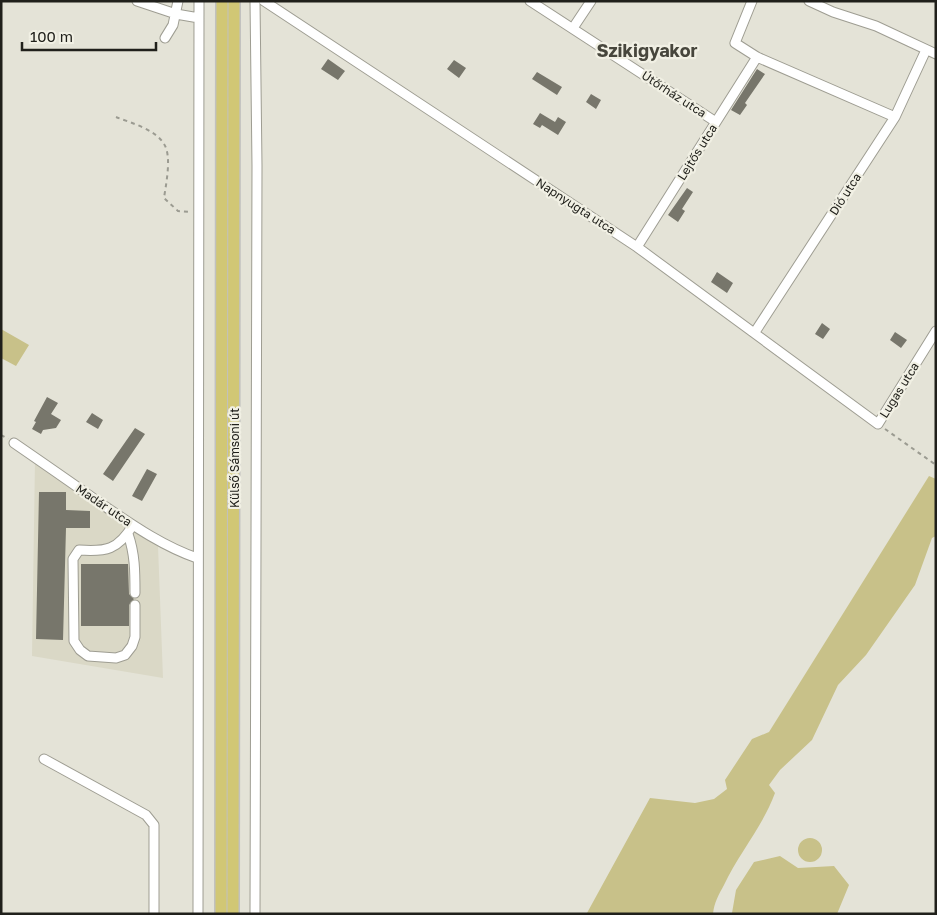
<svg xmlns="http://www.w3.org/2000/svg" width="937" height="915" font-family="'Golos Text',sans-serif">
<style>
.built{fill:#dad8c6}
.green{fill:#c8c189}
.building{fill:#77766b}
.lines{fill:none;stroke-linecap:round;stroke-linejoin:round}
.minor-casing{stroke:#9e9d92;stroke-width:11}
.major-casing{stroke:#c1c1bf;stroke-width:14}
.path{stroke:#9b9b91;stroke-width:2;stroke-dasharray:4 4;stroke-linecap:butt}
.minor{stroke:#fff;stroke-width:9}
.major{stroke:#d1c775;stroke-width:11}
.labels{text-anchor:middle;dominant-baseline:central;stroke-width:4.5;stroke-linejoin:round;paint-order:stroke}
.street-label{font-size:12px;fill:#20201b;stroke:#f1f0e4}
.district-label{font-size:18px;font-weight:bold;fill:#47463c;stroke:#f1f0e4}
</style>
<rect width="100%" height="100%" fill="#e4e3d7"/>
<path class="built" d="M35,460l111,79 12,7 5,132 -131,-22z"/>
<path class="green" d="M1,329l28,16 -13,21 -15,-8z
M929,476l7,3v57l-4,2 -17,47 -49,70 -28,30 -26,55 -32,30 -11,15 6,8c-12,33 -36,60 -51,92 -5,9 -10,18 -11,29l-126,-1 63,-115 45,5 19,-4 13,-10 -2,-9 27,-41 17,-7z
M798 850a12 12 0 1 1 24 0a12 12 0 1 1-24 0Z
M780,856l18,12 36,-2 15,19 -12,29 -105,-1 4,-23 18,-28z"/>
<path class="building" d="M328,59l17,12 -7,9 -17,-11z
M454,60l12,8 -7,10 -12,-9z
M757,69l8,5 -20,29 2,2 -7,10 -9,-5z
M537,72l25,15 -5,8 -25,-16z
M591,94l10,6 -5,9 -10,-7z
M540,113l15,9 3,-5 8,5 -8,13 -16,-10 -2,3 -7,-4z
M687,188l6,4 -11,17 3,2 -7,11 -10,-7z
M717,272l16,11 -6,10 -16,-11z
M822,323l8,6 -7,10 -8,-5z
M895,332l12,8 -6,8 -11,-8z
M47,397l11,6 -7,11 10,6 -5,8 -13,2 -2,4 -9,-5 4,-7 -2,-1z
M92,413l11,7 -5,9 -12,-7z
M135,428l10,6 -32,47 -10,-7z
M147,469l10,5 -15,27 -10,-5z
M39,492h27v18l24,1v17h-24l-3,112 -27,-1z
M81,564h47l1,30 5,5 -5,6v21h-48z"/>
<g class="lines">
<g class="minor-casing">
<path id="minor" d="M137,1l39,13 23,4
M255,1l2,165 -2,748
M264,1l373,246 241,177 58,-93
M530,1l186,121
M752,1l-17,42 22,14 138,60
M809,1l24,11 43,14 60,28
M573,28l18,-27
M165,38l8,-13 5,-24
M637,247l120,-190
M755,332l140,-215 31,-67
M14,443c29,20 58,40 86,60 31,21 62,43 97,55
M133,525c-15,25 -27,27 -54,25l-6,9 1,82 6,9 8,6 28,2 9,-3 7,-9 3,-9v-32
M128,534c7,20 7,38 7,59
M44,759l102,56 8,10v89
M198,914l1,-913"/>
</g>
<g class="major-casing">
<path id="major" d="M221,914l1,-913
M233,914l1,-913"/>
</g>
<path class="path" d="M116,117c15,6 39,12 48,27 8,12 2,40 0,54l14,13 13,1
M885,429l51,36
M1,435l7,4"/>
<use href="#minor" class="minor"/>
<use href="#major" class="major"/>
</g>
<g class="labels">
<g class="street-label">
<text transform="translate(674 94) rotate(33)">Útőrház utca</text>
<text transform="translate(697 152) rotate(-58)">Lejtős utca</text>
<text transform="translate(845 194) rotate(-57)">Dió utca</text>
<text transform="translate(576 206) rotate(33)">Napnyugta utca</text>
<text transform="translate(899 390) rotate(-58)">Lugas utca</text>
<text transform="translate(234 458) rotate(-90)">Külső Sámsoni út</text>
<text transform="translate(104 505) rotate(34)">Madár utca</text>
</g>
<g class="district-label">
<text x="647" y="50">Szikigyakor</text>
</g>
</g>
<rect width="937" height="915" fill="none" stroke="#20201b" stroke-width="5"/>
<path d="M22 42v8h134v-8" fill="none" stroke="#20201b" stroke-width="2.5"/>
<text x="30" y="42" font-size="15" fill="#20201b" stroke="#f1f0e4" stroke-width="4" paint-order="stroke">100 m</text>
</svg>
